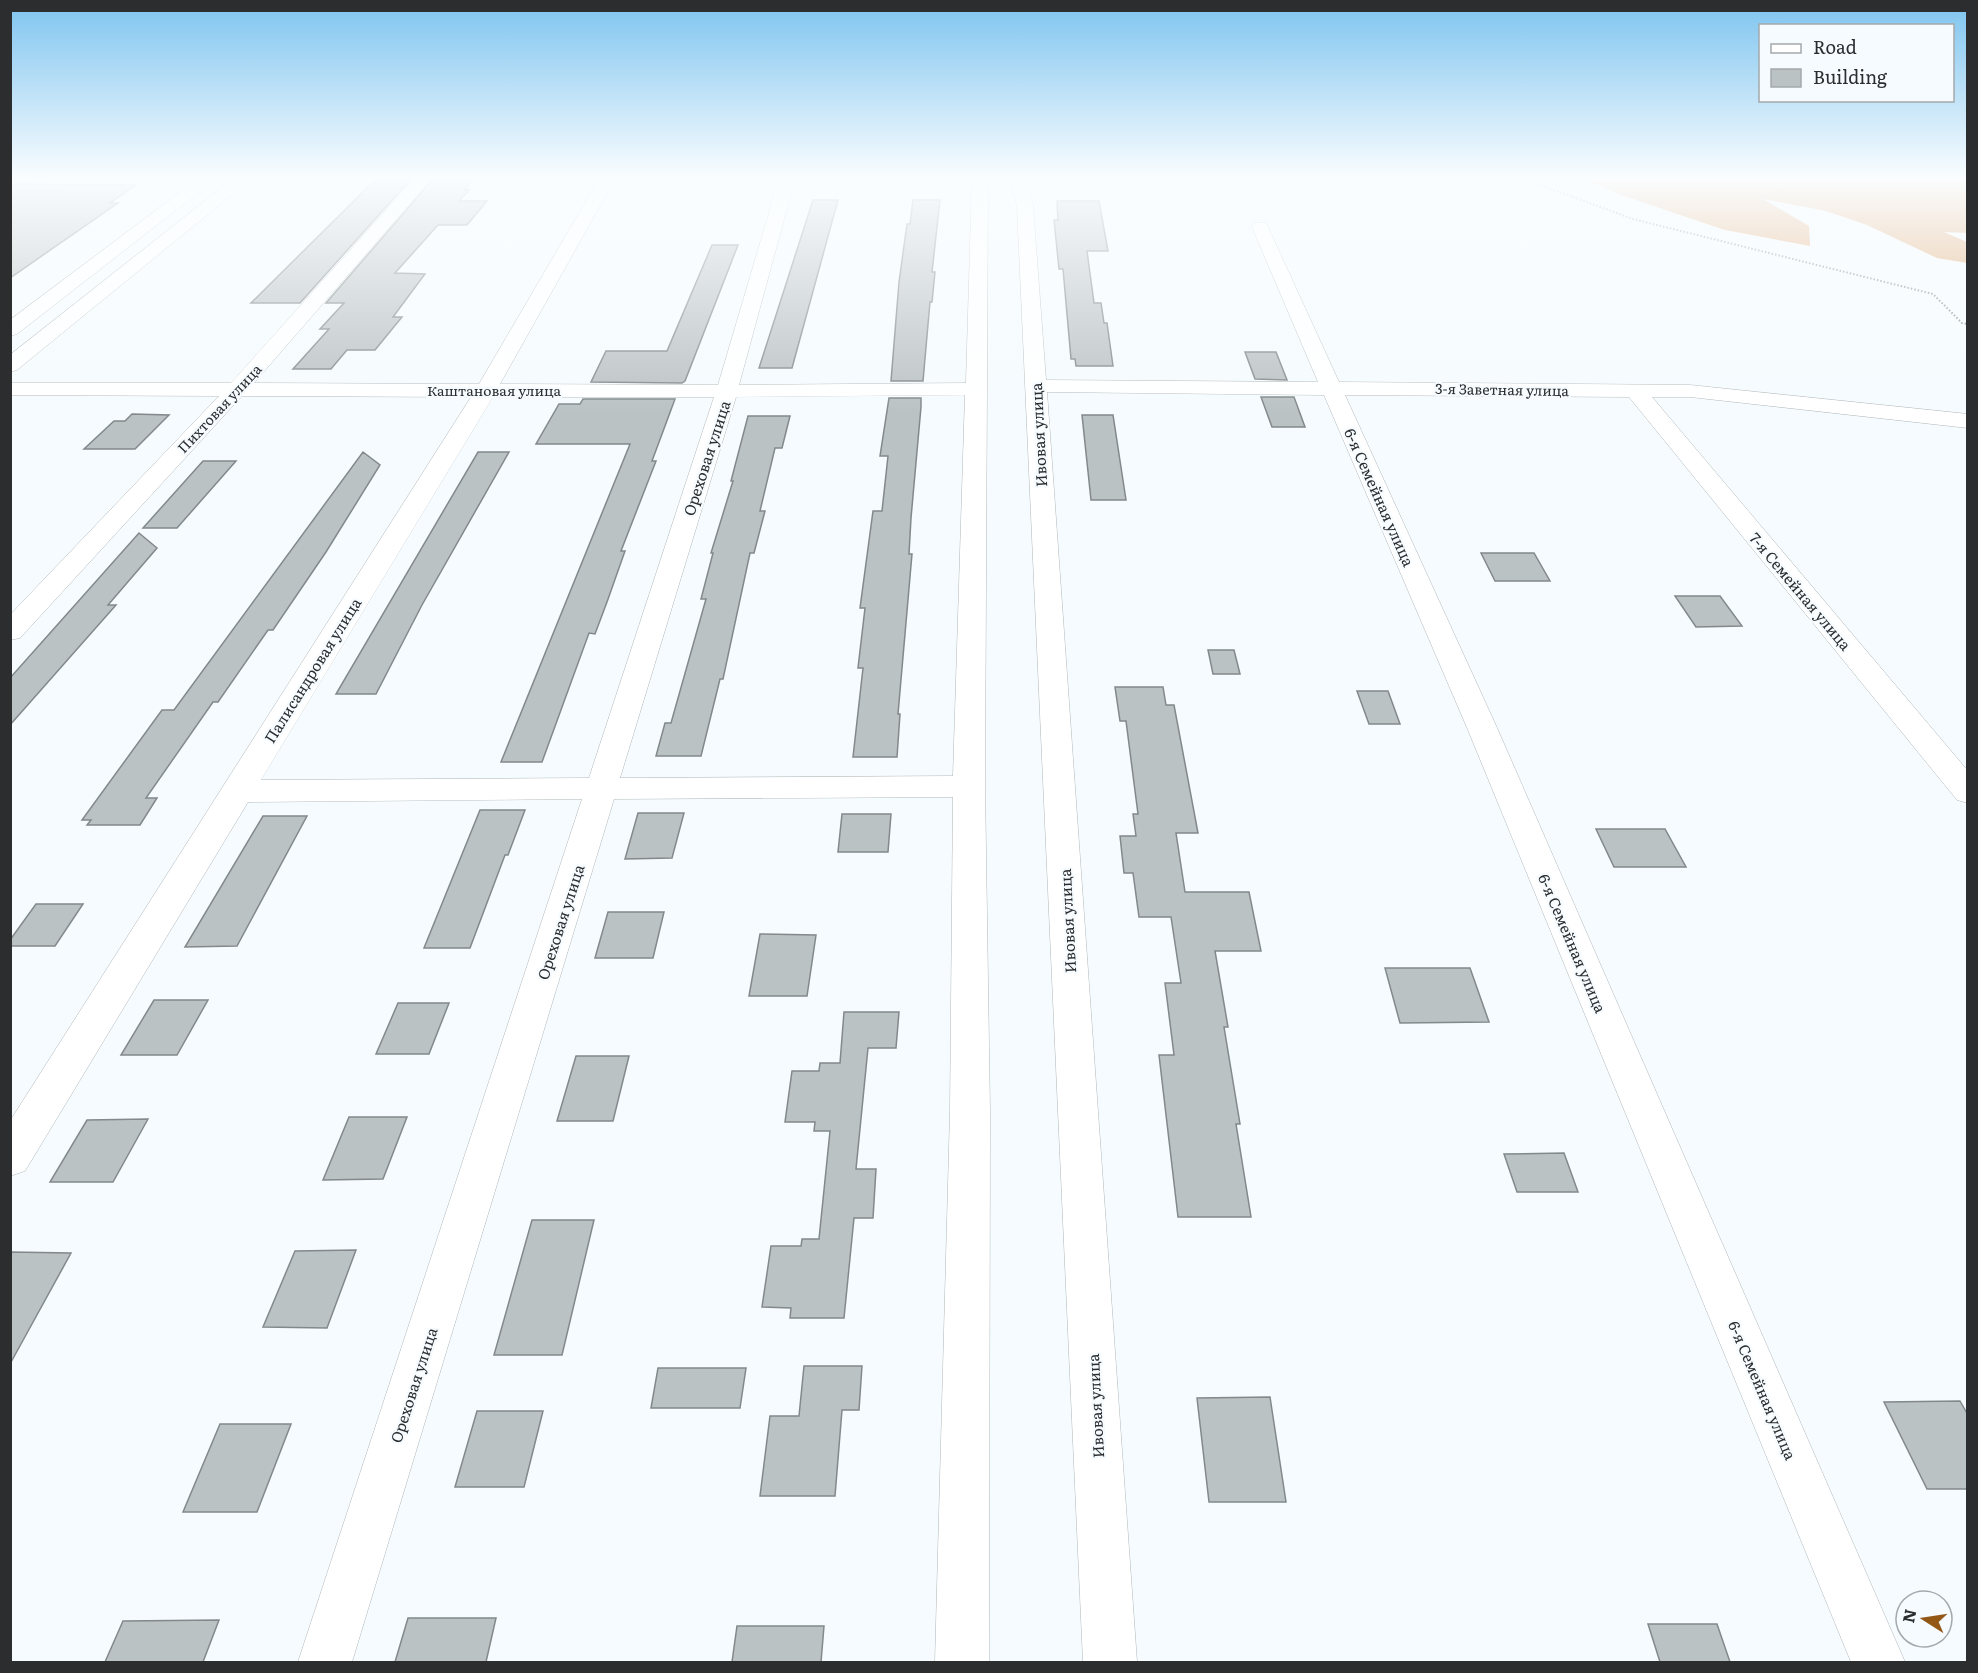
<svg xmlns="http://www.w3.org/2000/svg" width="1978" height="1673" font-family="Literata,serif">
<style>
.forest{fill:#e2a871}
.building{fill:#bbc2c4;stroke:#83898b;stroke-width:1.5}
.lines{fill:none;stroke-linecap:round;stroke-linejoin:round}
.minor-casing{stroke:#b1b7b9;stroke-width:1}
.path{stroke:#888c8e;stroke-width:2;stroke-dasharray:1.5 2;stroke-linecap:butt}
.minor{fill:#fff;fill-rule:evenodd}
.labels{text-anchor:middle;dominant-baseline:central;stroke-width:4.5;stroke-linejoin:round;paint-order:stroke}
.far-street-label{font-size:14px;fill:#2b2d2e;stroke:#f5fbfe}
.street-label{font-size:15px;fill:#2b2d2e;stroke:#f5fbfe}
</style>
<rect width="100%" height="100%" fill="#f5fbfe"/>
<path class="forest" d="M1583,179h384v54l-23,-1 23,10v21l-30,-5 -70,-33 -41,-14 -63,-12 46,27 1,20 -85,-16 -104,-35z"/>
<path class="building" d="M376,179h35l-111,124h-49z
M433,179h41l-10,11h5l-10,11h28l-20,24h-29l-43,48 30,1 -32,43h9l-27,33h-28l-16,19h-38l36,-40h-9l24,-26h-18z
M10,184l126,1 -26,18h8l-108,75z
M813,200h25l-46,168h-33z
M913,200h27l-8,72h3l-3,30h-2l-7,79h-32l8,-99 8,-58h3z
M1057,201h42l9,50h-21l7,52h7l3,20h3l6,43h-37l-1,-7h-4l-8,-90h-4l-5,-49h4z
M712,245h26l-53,136 -3,2 -91,-1 15,-31h61z
M1245,352h31l11,28 -32,-1z
M1261,397h33l11,30h-33z
M889,398h32v9l-10,111 -2,36h3l-14,160h2l-3,43h-44l10,-89h-5l7,-60h-5l13,-97h9l6,-55h-8z
M583,399h92l-23,62h4l-35,90h4l-18,51 -12,32 -6,-1 -47,129h-41l129,-318h-94l23,-40h21z
M132,414l37,1 -34,34h-51l30,-28h11z
M1082,415h31l13,85h-35z
M748,416h42l-8,32h-7l-15,63h5l-11,42h-4l-27,126h-3l-19,77h-45l9,-33h6l35,-124h-5l12,-46h-2l22,-72h-2z
M363,452l17,13 -54,87 -53,78h-5l-50,72h-5l-67,96h11l-17,27h-53l4,-5h-9l80,-110h12z
M478,452h31l-87,153 -46,89h-40z
M203,461h33l-59,67h-34z
M139,533l18,15 -49,57h8l-106,120v-47z
M1481,553h53l16,28h-55z
M1675,596h45l22,30 -46,1z
M1208,650h26l6,24h-27z
M1115,687h48l3,18h8l24,128h-22l9,59h64l12,59h-46l13,76h-4l16,97h-4l15,93h-73l-19,-162h15l-9,-72h16l-10,-66h-32l-6,-44h-9l-4,-37h16l-3,-22h5l-12,-93h-6z
M1357,691h31l12,33h-31z
M480,810h45l-17,45h-3l-35,93h-46z
M638,813h46l-12,45 -47,1z
M842,814h49l-3,38h-50z
M263,816h44l-70,130 -52,1z
M1596,829h69l21,38h-72z
M36,904h47l-28,42h-45v-6z
M608,912h56l-11,46h-58z
M760,934l56,1 -9,61h-58z
M1385,968h85l19,54 -89,1z
M154,1000h54l-31,55h-56z
M398,1003h51l-20,51h-53z
M844,1012h55l-3,36h-28l-12,121h20l-3,49h-19l-10,100h-54l1,-10 -29,-1 9,-61h30l1,-7h17l11,-108h-16l1,-9h-30l7,-51h27l1,-8h20z
M576,1056h53l-16,65h-56z
M349,1117h58l-24,62 -60,1z
M148,1119l-35,63h-63l37,-62z
M1564,1153l14,39h-61l-13,-38z
M532,1220h62l-32,135h-68z
M356,1250l-29,78 -64,-1 32,-76z
M10,1252l61,1 -61,111z
M804,1366h58l-3,44h-17l-7,86h-75l10,-80h29z
M658,1368h88l-6,40h-89z
M1270,1397l16,105h-77l-12,-104z
M1960,1401l8,14v74h-41l-43,-87z
M477,1411h66l-19,76h-69z
M220,1424h71l-34,88h-74z
M408,1618h88l-10,44h-91z
M219,1620l-16,42h-98l18,-41z
M1648,1624h69l13,38h-70z
M737,1626h87l-3,36h-89z"/>
<g class="lines">
<g class="minor-casing">
<path id="minor" d="M198,179h12l2,3 -195,152 -7,2v-16z
M233,179h18l-234,191 -7,2v-17z
M414,179h17l-177,204 225,1 120,-205h16l-115,205 218,1 61,-206h16l-56,206 227,-2 6,-204h16l-3,607 5,326 -1,550h-54l15,-550 3,-315 -339,2 -262,863h-54l284,-863 -334,3 -223,369 -15,5v-55l461,-724 -229,-1 -222,242 -10,2v-25l209,-219 -209,-1v-12h221zM965,395l-12,381 -333,2 116,-381zM493,397h221l-125,381 -328,2z
M1011,179h16l6,27 13,174 272,2 -66,-155 2,-4h12l2,4 71,155 351,3 278,29v14l-278,-31h-38l316,374v32l-11,-3 -328,-403 -284,-2 153,335 407,932h-54l-383,-932 -144,-335 -277,-3 90,1270h-54l-66,-1456z"/>
</g>
<path class="path" d="M1524,179l109,40 300,75 29,29 6,1"/>
<use href="#minor" class="minor"/>
</g>
<linearGradient id="sky" x2="0" y2="1"><stop stop-color="#7dc4ef"/><stop offset="0.43" stop-color="#fafdff"/><stop offset="1" stop-color="#fafdff" stop-opacity="0"/></linearGradient>
<rect width="1978" height="413" fill="url(#sky)"/>
<g class="labels">
<g class="far-street-label">
<text transform="translate(1502 389) rotate(1)">3-я Заветная улица</text>
<text x="494" y="390">Каштановая улица</text>
<text transform="translate(219 408) rotate(-47)">Пихтовая улица</text>
</g>
<g class="street-label">
<text transform="translate(1038 435) rotate(-93)">Ивовая улица</text>
<text transform="translate(706 458) rotate(-72)">Ореховая улица</text>
<text transform="translate(1380 497) rotate(66)">6-я Семейная улица</text>
<text transform="translate(1801 591) rotate(50)">7-я Семейная улица</text>
<text transform="translate(312 670) rotate(-58)">Палисандровая улица</text>
<text transform="translate(1067 921) rotate(-93)">Ивовая улица</text>
<text transform="translate(560 922) rotate(-72)">Ореховая улица</text>
<text transform="translate(1573 943) rotate(67)">6-я Семейная улица</text>
<text transform="translate(413 1385) rotate(-72)">Ореховая улица</text>
<text transform="translate(1763 1390) rotate(67)">6-я Семейная улица</text>
<text transform="translate(1095 1406) rotate(-93)">Ивовая улица</text>
</g>
</g>
<rect width="1978" height="1673" fill="none" stroke="#2b2d2e" stroke-width="24"/>
<rect x="1759" y="24" width="195" height="78" fill="#f5fbfe" stroke="#a4a9ab" stroke-width="1.5"/>
<rect x="1771" y="44" width="30" height="9" fill="#ffffff" stroke="#a4a9ab" stroke-width="1.5"/>
<text x="1813" y="54" font-size="18" fill="#2b2d2e">Road</text>
<rect x="1771" y="69" width="30" height="18" fill="#bbc2c4" stroke="#a4a9ab" stroke-width="1.5"/>
<text x="1813" y="84" font-size="18" fill="#2b2d2e">Building</text>
<g transform="translate(1924 1619) rotate(282)"><circle r="28" fill="#f5fbfe" stroke="#a4a9ab" stroke-width="1.5"/>
<path d="M0-4.5L10 22L0 15L-10 22Z" fill="#935816"/>
<text y="-9" font-size="16" font-weight="bold" text-anchor="middle" fill="#2b2d2e">N</text>
</g>
</svg>
